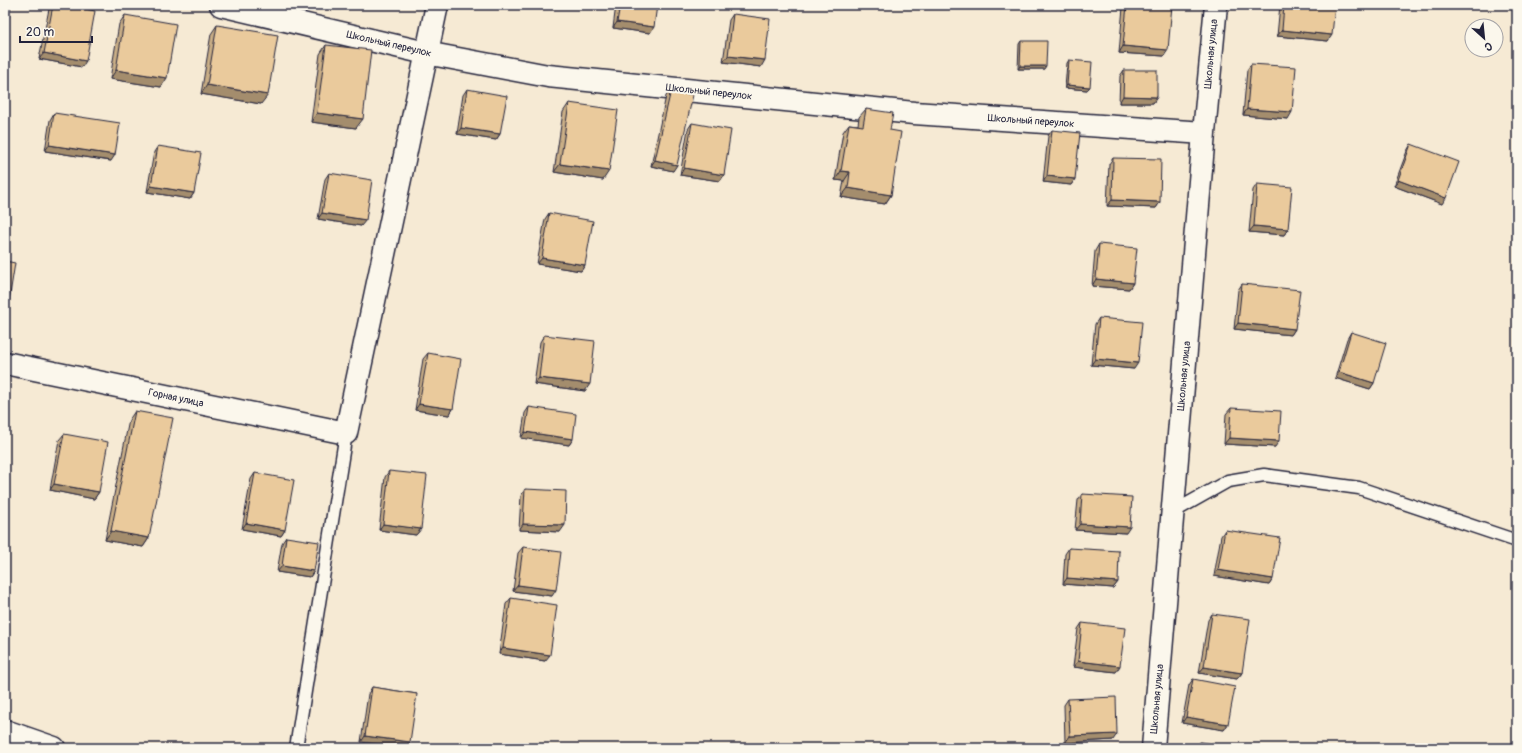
<svg xmlns="http://www.w3.org/2000/svg" width="1522" height="753" font-family="Pangolin,sans-serif">
<style>
.lines{fill:none;stroke-linecap:round;stroke-linejoin:round}
.service-casing{stroke:#22223b;stroke-width:15}
.minor-casing{stroke:#22223b;stroke-width:25}
.service{stroke:#fbf7ec;stroke-width:12}
.minor{stroke:#fbf7ec;stroke-width:22}
.wall{fill:#c9ae86;stroke:#22223b}
.shaded-wall{fill:#a48d6d;stroke:#22223b}
.building{fill:#eaca9c;stroke:#22223b}
.labels{text-anchor:middle;dominant-baseline:central;stroke-width:4;stroke-linejoin:round;paint-order:stroke}
.street-label{font-size:10px;fill:#22223b;stroke:#fbf7ec}
</style>
<rect width="100%" height="100%" fill="#f6ead4"/>
<filter id="ink" filterUnits="userSpaceOnUse"><feTurbulence type="fractalNoise" baseFrequency=".025" numOctaves="2"/><feDisplacementMap in="SourceGraphic" scale="8" xChannelSelector="R" yChannelSelector="G"/><feConvolveMatrix kernelMatrix="1 2 1 2 8 2 1 2 1" color-interpolation-filters="sRGB"/></filter>
<g filter="url(#ink)">
<g class="lines">
<g class="service-casing">
<path id="service" d="M1173,512l55,-31 36,-6 95,13 158,53
M296,748l50,-315"/>
</g>
<g class="minor-casing">
<path id="minor" d="M221,5l205,48 122,23 366,37 290,20
M5,363l341,70 91,-428
M5,731l49,17
M1153,748l51,-615 12,-128"/>
</g>
<use href="#service" class="service"/>
<use href="#minor" class="minor"/>
</g>
<path class="wall" d="M52,5h12l18,62 -43,-8 10,-50z
M616,5h41l-7,28 -37,-5z
M1125,5h43l-4,51 -45,-3 4,-46z
M1280,5h55l-7,36 -51,-5z
M733,14l28,53 -38,-5 6,-42z
M125,15l36,72 -51,-8 9,-55z
M217,25l44,79 -60,-10 10,-60z
M1021,41l23,28h-26l1,-25z
M326,45l30,83 -45,-6 9,-68z
M1069,60l18,30 -22,-2 2,-25z
M1251,64l37,55 -45,-4 4,-45z
M1124,70l33,27 -4,6h-34l1,-27z
M467,89l33,45 -4,6 -39,-6 6,-39z
M671,90l2,81 -22,-5 15,-70z
M569,103l34,77 -49,-8 9,-60z
M866,109l24,21 1,65 -6,9 -44,-7 3,-16 -9,-1 8,-48 6,-8 9,1 1,-8z
M54,113l57,48 -66,-10 5,-31z
M692,123l32,52 -4,6 -40,-6 8,-46z
M1052,130l23,49 -4,6 -28,-3 5,-46z
M1411,144l31,60 -48,-18 13,-35z
M158,146l36,47 -4,6 -43,-7 7,-40z
M1113,158l47,44 -4,6 -49,-2 2,-42z
M329,173l32,53 -43,-7 7,-40z
M1257,184l31,45 -4,6 -35,-3 4,-42z
M549,213l36,52 -4,6 -44,-7 8,-45z
M1099,244l34,39 -4,6 -37,-3 3,-35z
M1242,284l53,45 -4,6 -57,-6 4,-39z
M1099,318l35,51 -43,-4 4,-41z
M1351,332l23,51 -4,6 -35,-11 12,-39z
M544,335l41,56 -51,-7 6,-42z
M428,353l25,56 -4,6 -34,-5 8,-51z
M529,407l44,32 -4,6 -48,-7 4,-25z
M1231,408l44,39 -51,-3 2,-30z
M135,411l14,127 -6,9 -38,-7 24,-120z
M64,434l35,58 -5,7 -44,-9 9,-50z
M389,471l32,58 -5,6 -37,-5 6,-53z
M255,473l30,57 -4,6 -39,-7 9,-50z
M525,489l35,43 -41,-2 2,-34z
M1082,494l44,39 -51,-3 3,-30z
M1225,530l48,49 -4,6 -55,-9 7,-40z
M286,537l28,34 -4,6 -33,-5 5,-29z
M523,547l29,49 -39,-5 5,-38z
M1069,548l49,34 -5,6 -50,-4 2,-30z
M511,598l34,63 -46,-7 7,-50z
M1212,614l30,59 -5,6 -38,-6 9,-53z
M1082,623l34,49 -43,-5 5,-38z
M1193,679l35,45 -4,6 -42,-7 7,-38z
M372,687l45,7 -56,48 7,-48z
M1068,699l45,41 -48,3 -1,-38z
M1200,742l-1,6h-3z"/>
<path class="shaded-wall" d="M698,5h13l-1,2z
M617,22l37,5 -4,6 -37,-5z
M1282,30l50,5 -4,6 -51,-5z
M1123,46l45,4 -4,6 -45,-3z
M44,53l42,8 -4,6 -43,-8z
M728,56l37,4 -4,7 -38,-5z
M1020,66h26l-2,3h-26z
M116,70l51,8 -6,9 -51,-8z
M207,85l61,10 -7,9 -60,-10z
M1067,85l23,2 -3,3 -22,-2z
M1123,96l34,1 -4,6h-34z
M1247,109l45,3 -4,7 -45,-4z
M317,113l46,6 -7,9 -45,-6z
M461,128l39,6 -4,6 -39,-6z
M49,145l66,10 -4,6 -66,-10z
M655,160l22,5 -4,6 -22,-5z
M560,164l49,7 -6,9 -49,-8z
M684,168l40,7 -4,6 -40,-6z
M841,171l9,1 -6,9 -9,-1z
M1047,176l28,3 -4,6 -28,-3z
M1398,180l48,18 -4,6 -48,-18z
M151,186l43,7 -4,6 -43,-7z
M848,188l43,7 -6,9 -44,-7z
M1112,200l48,2 -4,6 -49,-2z
M322,213l44,7 -5,6 -43,-7z
M1254,226l34,3 -4,6 -35,-3z
M542,258l43,7 -4,6 -44,-7z
M1096,279l37,4 -4,6 -37,-3z
M5,307h3l-3,4z
M1238,323l57,6 -4,6 -57,-6z
M1095,359l43,4 -4,6 -43,-4z
M1339,372l35,11 -4,6 -35,-11z
M539,378l51,6 -5,7 -51,-7z
M419,404l34,5 -4,6 -34,-5z
M525,432l48,7 -4,6 -48,-7z
M1229,438l50,3 -4,6 -51,-3z
M54,484l45,8 -5,7 -44,-9z
M246,523l39,7 -4,6 -39,-7z
M383,524l38,5 -5,6 -37,-5z
M523,524l42,1 -5,7 -41,-2z
M1080,524l50,3 -4,6 -51,-3z
M111,531l38,7 -6,9 -38,-7z
M282,566l32,5 -4,6 -33,-5z
M1218,570l55,9 -4,6 -55,-9z
M1067,578l51,4 -5,6 -50,-4z
M518,585l38,5 -4,6 -39,-5z
M503,648l47,7 -5,6 -46,-7z
M1078,661l42,5 -4,6 -43,-5z
M1204,667l38,6 -5,6 -38,-6z
M1186,717l42,7 -4,6 -42,-7z
M1117,734l-4,6 -48,3 5,-7z
M365,736l45,6 -4,6h-2l-43,-6z"/>
<path class="building" d="M5,5h6l-6,33z
M53,5h11l31,6 -9,50 -42,-8z
M620,5h37l-3,22 -37,-5z
M1127,5h45l-4,45 -45,-4z
M1284,5h51l-3,30 -50,-5z
M733,14l37,5 -5,41 -37,-4z
M125,15l51,9 -9,54 -51,-8z
M217,25l61,10 -10,60 -61,-10z
M1021,41h26l-1,25h-26z
M326,45l45,5 -8,69 -46,-6z
M1069,60l23,2 -2,25 -23,-2z
M1251,64l45,3 -4,45 -45,-3z
M1124,70h33v27l-34,-1z
M467,89l40,7 -7,38 -39,-6z
M671,90l22,5 -16,70 -22,-5z
M569,103l49,7 -9,61 -49,-7z
M866,109l27,4 -3,17 11,2 -10,63 -43,-7 2,-16 -9,-1 8,-47 14,2z
M54,113l66,10 -5,32 -66,-10z
M692,123l39,7 -7,45 -40,-7z
M1052,130l28,3 -5,46 -28,-3z
M1411,144l48,18 -13,36 -48,-18z
M158,146l43,7 -7,40 -43,-7z
M1113,158l48,1 -1,43 -48,-2z
M329,173l43,7 -6,40 -44,-7z
M1257,184l35,3 -4,42 -34,-3z
M549,213l44,8 -8,44 -43,-7z
M1099,244l38,4 -4,35 -37,-4z
M5,261l10,2 -7,44h-3z
M1242,284l58,6 -5,39 -57,-6z
M1099,318l43,4 -4,41 -43,-4z
M1351,332l35,11 -12,40 -35,-11z
M544,335l51,6 -5,43 -51,-6z
M428,353l33,6 -8,50 -34,-5z
M529,407l47,7 -3,25 -48,-7z
M5,408h3l-3,16z
M1231,408l50,3 -2,30 -50,-3z
M135,411l38,7 -24,120 -38,-7z
M64,434l44,8 -9,50 -45,-8z
M389,471l38,4 -6,54 -38,-5z
M255,473l39,7 -9,50 -39,-7z
M525,489l41,2 -1,34 -42,-1z
M1082,494l50,3 -2,30 -50,-3z
M1225,530l55,8 -7,41 -55,-9z
M286,537l33,5 -5,29 -32,-5z
M523,547l38,5 -5,38 -38,-5z
M1069,548l50,3 -1,31 -51,-4z
M511,598l46,7 -7,50 -47,-7z
M1212,614l38,5 -8,54 -38,-6z
M1082,623l43,5 -5,38 -42,-5z
M1193,679l42,8 -7,37 -42,-7z
M372,687l45,7 -7,48 -45,-6z
M1116,697l1,37 -47,2 -2,-37z
M1200,742l37,6h-38z"/>
</g>
<g class="labels">
<g class="street-label">
<text transform="translate(389 44) rotate(13)">Школьный переулок</text>
<text transform="translate(1211 54) rotate(-85)">Школьная улица</text>
<text transform="translate(709 92) rotate(6)">Школьный переулок</text>
<text transform="translate(1031 121) rotate(4)">Школьный переулок</text>
<text transform="translate(1184 376) rotate(-85)">Школьная улица</text>
<text transform="translate(176 398) rotate(12)">Горная улица</text>
<text transform="translate(1157 699) rotate(-85)">Школьная улица</text>
</g>
</g>
<rect width="1522" height="753" fill="none" stroke="#fbf7ec" stroke-width="20"/>
<rect x="10" y="10" width="1502" height="733" fill="none" stroke="#22223b" stroke-width="1.5" filter="url(#ink)"/>
<g transform="translate(1484 38) rotate(153)"><circle r="19" fill="#fbf7ec" stroke="#a4a2a5"/>
<path d="M0-3L7 15L0 10L-7 15Z" fill="#22223b"/>
<text y="-6" font-size="11" font-weight="bold" text-anchor="middle" fill="#22223b">С</text>
</g>
<path d="M20 36v6h72v-6" fill="none" stroke="#22223b" stroke-width="2"/>
<text x="26" y="36" font-size="12" fill="#22223b" stroke="#fbf7ec" stroke-width="3" paint-order="stroke">20 m</text>
</svg>
